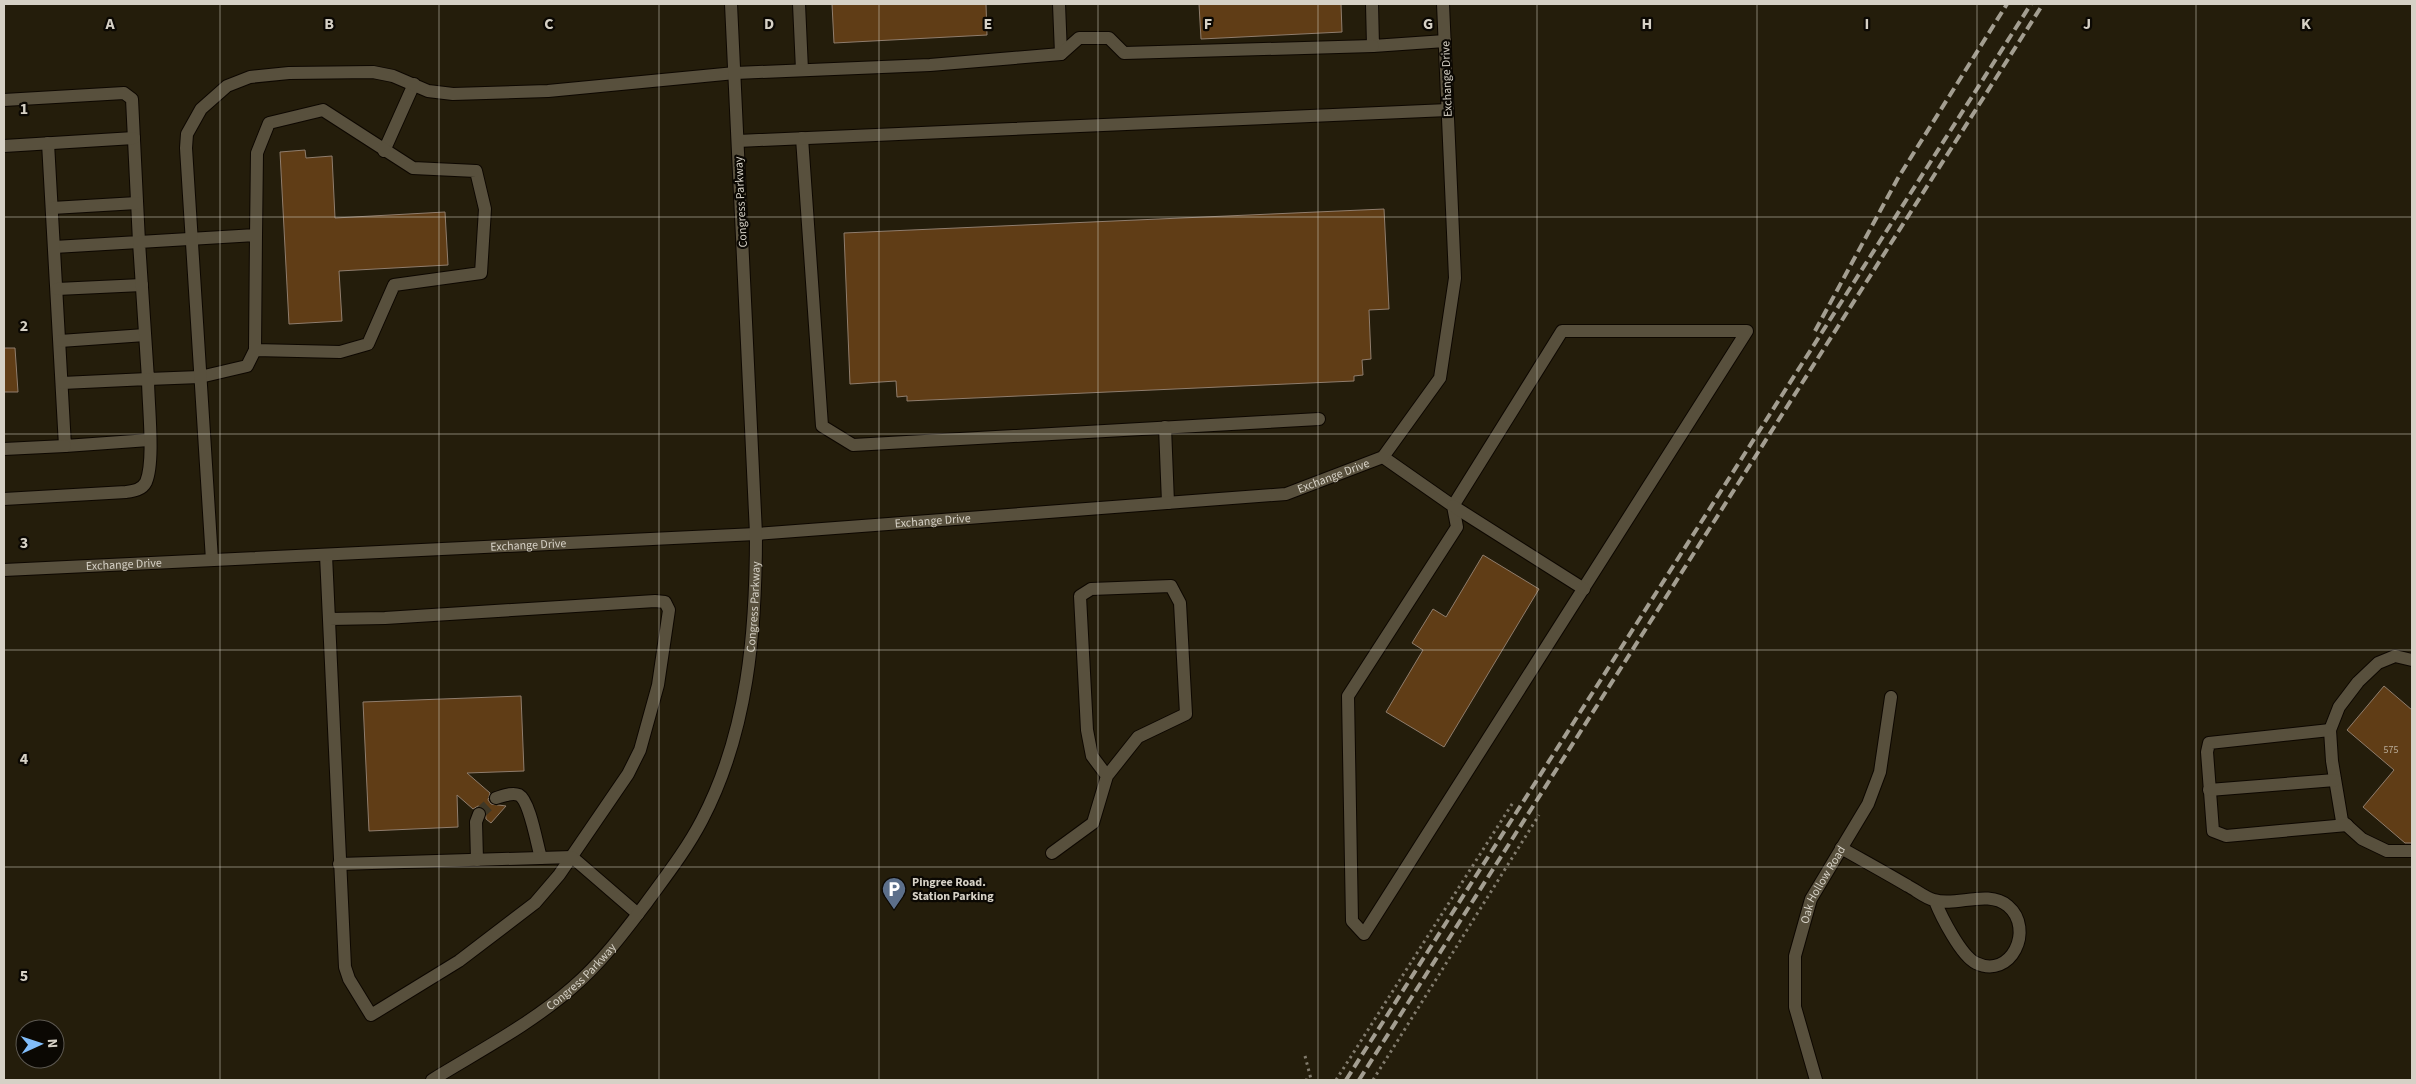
<svg xmlns="http://www.w3.org/2000/svg" width="2416" height="1084" font-family="'Source Sans 3',sans-serif">
<style>
.building{fill:#603d16;stroke:#8f7d6d}
.lines{fill:none;stroke-linecap:round;stroke-linejoin:round}
.minor-tunnel{stroke:#3f3827;stroke-width:12;stroke-dasharray:12 6;stroke-linecap:butt}
.minor-casing{stroke:#0d0700;stroke-width:14}
.path{stroke:#827c6e;stroke-width:3;stroke-dasharray:2.5 4;stroke-linecap:butt}
.minor{stroke:#58503d;stroke-width:12}
.rail{stroke:#a39e91;stroke-width:4;stroke-dasharray:10 5;stroke-linecap:butt}
.grid{fill:none;stroke:#d6d1c6;stroke-width:1;stroke-opacity:0.55}
.labels{text-anchor:middle;dominant-baseline:central;stroke-width:4.5;stroke-linejoin:round;paint-order:stroke}
.number-label{font-size:10px;fill:#b8ac9a}
.street-label{font-size:12px;fill:#d6d1c6;stroke:#0b0803}
.poi-label{font-size:12px;font-weight:bold;fill:#d6d1c6;stroke:#0b0803;text-anchor:start}
.grid-label{font-size:16px;text-anchor:middle;font-weight:bold;fill:#d6d1c6;stroke:#0b0803;stroke-width:4.5;stroke-linejoin:round;paint-order:stroke}
</style>
<rect width="100%" height="100%" fill="#241d0b"/>
<path class="building" d="M832,4h154l1,31 -153,8z
M1199,4h142l1,28 -141,7z
M305,150l1,8 26,-2 3,62 110,-6 3,53 -109,6 3,50 -53,3 -9,-172z
M1384,209l5,100 -20,1 2,49 -9,1 1,15 -9,1v5l-447,20v-5l-10,1 -1,-16 -46,3 -6,-151z
M4,348h11l3,44h-14z
M1483,555l56,34 -95,158 -58,-35 37,-62 -11,-7 21,-34 13,8z
M2384,686l28,24v133h-7l-42,-36 31,-37 -47,-40z
M521,696l3,75 -57,2 23,20 -2,7 3,4 15,2 -15,17 -5,-4 -1,-11 -7,-2 -5,3 -16,-14 1,32 -89,4 -6,-129z"/>
<g class="lines">
<path class="minor-tunnel" d="M479,814l17,-16"/>
<g class="minor-casing">
<g id="minor">
<path d="M799,4l3,66"/>
<path d="M1059,4l2,50"/>
<path d="M1372,4l1,42 72,-5"/>
<path d="M4,100l120,-7 8,6 7,143 -85,5"/>
<path d="M802,138l20,288 31,19 466,-26"/>
<path d="M738,141l710,-31"/>
<path d="M48,143l17,303 84,-6"/>
<path d="M4,146l130,-8"/>
<path d="M384,151l30,-67"/>
<path d="M52,208l85,-5"/>
<path d="M57,289l85,-4"/>
<path d="M60,341l85,-6"/>
<path d="M255,350l-8,16 -47,11 -52,2 -9,-137 117,-7 1,-82 12,-30 54,-13 90,58 63,3 9,38 -4,64 -87,12 -26,59 -28,8 -85,-2 1,-115"/>
<path d="M1165,427l3,76"/>
<path d="M4,449l61,-3"/>
<path d="M1383,457l70,49 109,-175h185l-383,603 -12,-13 -4,-225 109,-169 -4,-21"/>
<path d="M4,499l122,-7c7,-1 16,-2 20,-10 9,-21 2,-78 2,-103l-86,4"/>
<path d="M1453,506l131,83"/>
<path d="M326,555l19,412 4,12 22,36 88,-54 76,-58 24,-28 69,-101 12,-24 18,-65 11,-75 -4,-8 -10,-1 -270,17 -56,1"/>
<path d="M212,560l-26,-412 1,-14 14,-25 26,-23 23,-9 39,-4 84,-1 20,4 35,15 25,3 95,-3 187,-18 195,-8 131,-11 18,-16h30l15,15 249,-7"/>
<path id="s1" d="M4,570l752,-36 530,-40 97,-37 57,-79 15,-100 -12,-274"/>
<path d="M2412,660l-17,-4 -17,7 -20,19 -19,25 -9,23 2,31 10,60 20,18 25,12h25"/>
<path d="M2330,730l-121,13 -2,9 6,79 13,5 121,-11"/>
<path d="M2209,790l126,-10"/>
<path d="M496,798c7,-2 16,-6 23,-3 11,6 18,50 22,63"/>
<path d="M1841,848c23,13 45,25 67,38 8,4 17,12 26,14 22,7 54,-11 74,6 27,23 3,74 -32,57 -15,-7 -35,-47 -41,-62"/>
<path d="M1052,853l41,-30 14,-47 -15,-20 -5,-26 -7,-134 11,-7 80,-3 9,17 6,111 -48,23 -31,39"/>
<path d="M477,860l-1,-38 3,-8"/>
<path d="M339,864l233,-7 66,57"/>
<path id="s2" d="M432,1080c47,-29 99,-56 141,-93 29,-25 52,-56 74,-85 19,-26 40,-53 55,-82 46,-88 54,-188 54,-286l-25,-530"/>
<path id="s3" d="M1816,1080l-21,-73v-51l16,-57 57,-95 12,-32 11,-75"/>
</g>
</g>
<path class="path" d="M1305,1056l6,23
M1305,1080h6
M1336,1080l178,-279
M1373,1080l166,-265"/>
<use href="#minor" class="minor"/>
<path class="rail" d="M1815,331l83,-153 109,-174
M1346,1080l685,-1076
M1359,1080l684,-1076"/>
</g>
<path class="grid" d="M220,4v1076M439,4v1076M659,4v1076M879,4v1076M1098,4v1076M1318,4v1076M1537,4v1076M1757,4v1076M1977,4v1076M2196,4v1076M4,217h2408M4,434h2408M4,650h2408M4,867h2408"/>
<defs>
<g id="parking-pin" transform="scale(1.25)"><path d="M0 17L-7.5 6A9.5 9.5 0 1 1 7.5 6Z" fill="#5c6f8a" stroke="#0b0803"/><path d="M-3.5-5.5H1a3.5 3.5 0 0 1 0 7H-1V5.5H-3.5ZM-1-3.4V-.6H.8a1.4 1.4 0 0 0 0-2.8Z" fill="#fff"/></g>
</defs>
<g fill-rule="evenodd">
<use href="#parking-pin" x="894" y="889"/>
</g>
<g class="labels">
<g class="number-label">
<text x="2391" y="750">575</text>
</g>
<g class="street-label">
<text transform="translate(1447 79) rotate(-92)">Exchange Drive</text>
<text transform="translate(741 202) rotate(-93)">Congress Parkway</text>
<text stroke="none"><textPath href="#s1" startOffset="1335">Exchange Drive</textPath></text>
<text stroke="none"><textPath href="#s1" startOffset="930">Exchange Drive</textPath></text>
<text stroke="none"><textPath href="#s1" startOffset="525">Exchange Drive</textPath></text>
<text stroke="none"><textPath href="#s1" startOffset="120">Exchange Drive</textPath></text>
<text stroke="none"><textPath href="#s2" startOffset="602">Congress Parkway</textPath></text>
<text stroke="none"><textPath href="#s3" startOffset="204">Oak Hollow Road</textPath></text>
<text stroke="none"><textPath href="#s2" startOffset="182">Congress Parkway</textPath></text>
</g>
<g class="poi-label">
<text x="912" y="882">Pingree Road.<tspan x="912" dy="14">Station Parking</tspan></text>
</g>
</g>
<g class="grid-label">
<text x="110" y="29">A</text>
<text x="329" y="29">B</text>
<text x="549" y="29">C</text>
<text x="769" y="29">D</text>
<text x="988" y="29">E</text>
<text x="1208" y="29">F</text>
<text x="1428" y="29">G</text>
<text x="1647" y="29">H</text>
<text x="1867" y="29">I</text>
<text x="2087" y="29">J</text>
<text x="2306" y="29">K</text>
<text x="24" y="114">1</text>
<text x="24" y="331">2</text>
<text x="24" y="548">3</text>
<text x="24" y="764">4</text>
<text x="24" y="981">5</text>
</g>
<rect width="2416" height="1084" fill="none" stroke="#d6d1c6" stroke-width="10"/>
<g transform="translate(40 1044) rotate(87)"><circle r="24" fill="#0b0803" stroke="#5c5851"/>
<path d="M0-4L9 19L0 12L-9 19Z" fill="#81bdfa"/>
<text y="-8" font-size="14" font-weight="bold" text-anchor="middle" fill="#d6d1c6">N</text>
</g>
</svg>
